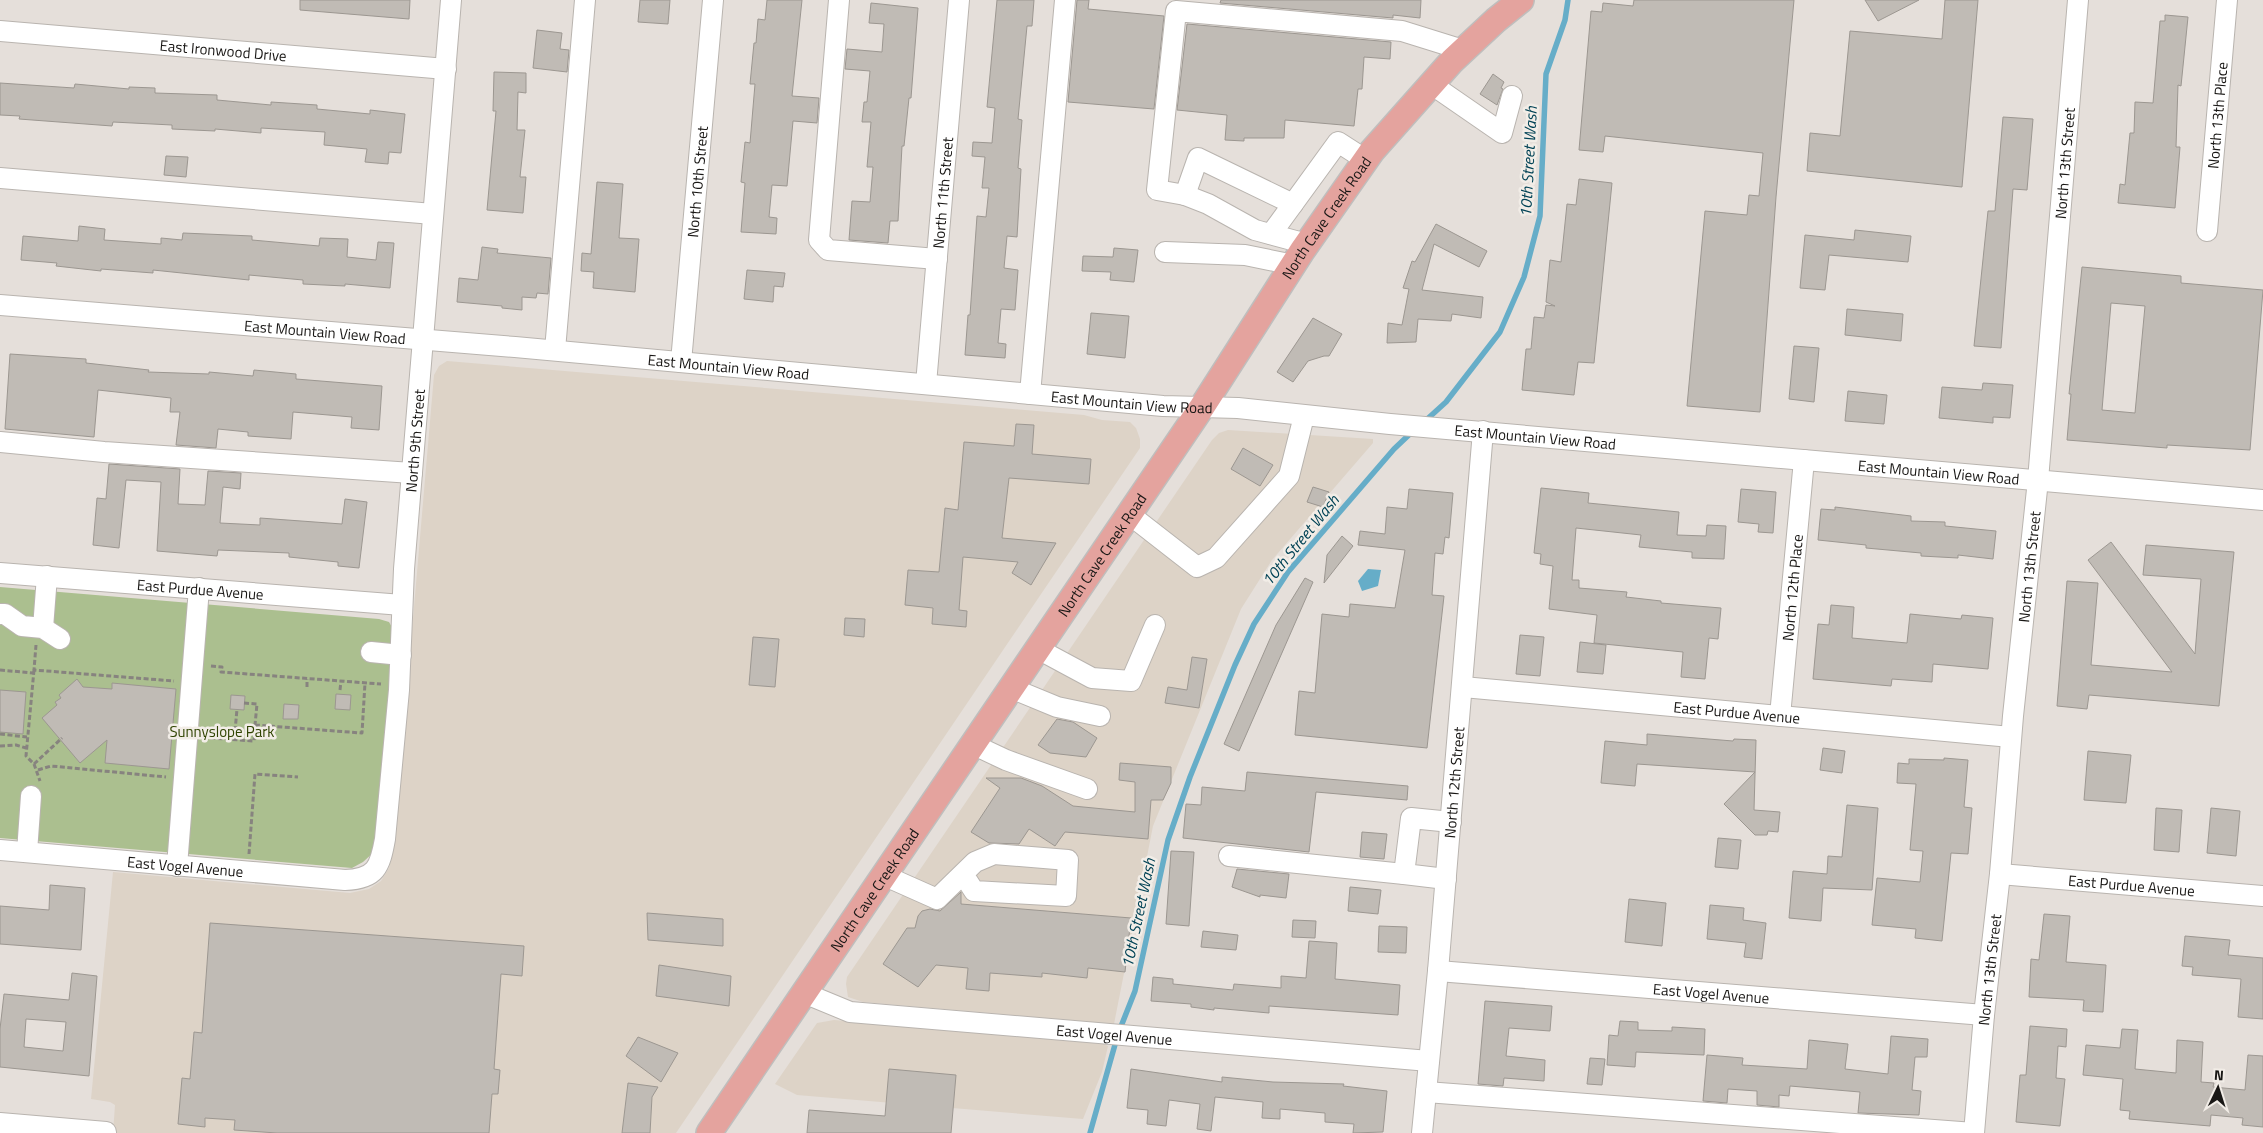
<svg xmlns="http://www.w3.org/2000/svg" width="2263" height="1133" font-family="'Titillium Web',sans-serif">
<style>
.built{fill:#ddd3c7}
.green{fill:#abbf8f}
.water{fill:#66adc8}
.lines{fill:none;stroke-linecap:round;stroke-linejoin:round}
.stream{stroke:#66adc8;stroke-width:5.5}
.building{fill:#c0bbb5;stroke:#9c9791;fill-rule:evenodd}
.minor-casing{stroke:#b9b4af;stroke-width:22}
.major-casing{stroke:#bfbebd;stroke-width:28}
.path{stroke:#87837f;stroke-width:3;stroke-dasharray:5 2.5;stroke-linecap:butt}
.minor{stroke:#fff;stroke-width:20}
.major{stroke:#e4a39e;stroke-width:25}
.labels{text-anchor:middle;dominant-baseline:central;stroke-width:5;stroke-linejoin:round;paint-order:stroke}
.street-label{font-size:15px;fill:#191715;stroke:#f2ede7}
.park-label{font-size:15px;fill:#304402;stroke:#f2ede7}
.water-label{font-size:16px;font-style:italic;fill:#004255;stroke:#f2ede7}
</style>
<rect width="100%" height="100%" fill="#e5dfda"/>
<path class="built" d="M447,361l637,54 18,5 28,2 6,6 4,11v9l-464,685h-563l2,-28 -5,-3 -19,-3 22,-227 237,21 19,-4 12,-8 8,-13 4,-17 41,-476 5,-9z
M1228,430l145,9v4l-101,117 -31,49 -88,217 -39,198 -251,-22 -15,-5 -2,-13 1,-7 365,-537 7,-7z
M834,1020l269,24 5,2 -6,26 -19,47 -286,-24 -22,-11 42,-61z"/>
<path class="green" d="M0,587l379,32 10,3 5,9 -20,221 -11,10 -11,6 -352,-30z"/>
<path class="water" d="M1368,569l13,1 -3,16 -16,5 -4,-10z"/>
<g class="lines">
<path class="stream" d="M1424,422l22,-20 54,-70 24,-55 16,-61 6,-142 19,-54 3,-20
M1090,1133l28,-99 17,-43 33,-151 22,-63 45,-112 19,-41 34,-52 106,-123 19,-18"/>
</g>
<path class="building" d="M300,0h110l-1,19 -109,-9z
M640,0h30l-2,24 -30,-2z
M767,0h35l-10,96 27,2 -2,25 -24,-2 -6,65 -15,-1 -3,32 8,1 -1,16 -35,-2 4,-49 -4,-1 4,-40 5,1 5,-59h-5l4,-41h2l2,-24 7,1z
M997,0h37l-2,26h-5l-9,93 4,1 -4,48 3,1 -4,68 -10,-1 -3,32 14,2 -3,40 -14,-1 -3,34 8,1 -1,14 -40,-3 3,-40h2l7,-99 9,1 3,-29h-7l3,-31 -13,-1 1,-14 19,1 3,-35 -8,-1z
M1077,0h12l-1,9 76,7 -10,93 -86,-7z
M1221,0h200l-1,18 -27,-3v3l-173,-15z
M1634,0h160l-18,197 -16,215 -73,-6 18,-195 42,4 2,-20 10,1 4,-43 -158,-17 -2,16 -24,-2 12,-139 11,1 1,-9 30,3z
M1865,0h54l-41,21z
M1945,0h33l-16,187 -155,-16 3,-38 30,3 10,-105 92,8z
M871,3l47,5 -7,90h-2l-5,48h-2l-4,75h-8l-2,22 -39,-3 3,-39 18,1 3,-35h-6l4,-45h-9l2,-20h3l3,-31 -25,-2 2,-20 35,3 2,-28 -15,-1z
M2165,15l23,2 -7,69 -3,-1 -2,62h4l-5,61 -57,-5 2,-19 5,1 5,-52h4l1,-31 18,1 7,-82h5z
M1187,24l204,18 -1,17 -26,-2 -2,32h-4l-4,37 -69,-6 -1,18h-40v3l-19,-1 2,-25 -50,-5z
M537,30l25,3 -2,16 9,1 -2,22 -34,-4z
M494,72l32,1v20l-8,-1 -1,38h8l-5,47h6l-3,36 -36,-3 9,-99h-3z
M1493,74l11,8 -3,6 2,1 -6,16 -17,-11z
M0,83l74,5 1,-4 54,5v-2l26,1v5l62,2v5l54,5v-3l46,3v4l53,5v-4l35,4 -4,39 -12,-1 -1,12 -23,-2 2,-13 -43,-4 1,-13 -64,-4v5l-46,-4v2l-43,-2v-4l-59,-3 -1,4 -93,-7 1,-3 -20,-1z
M2003,117l30,2 -6,71 -14,-1 -12,159 -27,-2 14,-135h7z
M166,156l22,1 -2,20 -22,-2z
M1579,179l33,4 -18,180 -16,-1 -4,33 -52,-5 4,-41h5l3,-32 10,1 2,-13 9,1 -9,-4 4,-42 11,2 6,-58 9,1z
M597,182l26,2 -4,54 20,1 -4,53 -42,-4 1,-16 -13,-1 1,-18 9,1z
M1436,224l51,27 -8,16 -45,-23 -12,46 61,7 -2,21 -29,-4 -1,7 -33,-2 -2,23 -29,1 1,-20 14,2 7,-36 -6,-1 9,-27 3,1z
M79,226l26,3 -1,11 57,4v-6l21,2 1,-7 69,3v4l67,6 1,-8 28,1 -1,18 29,3 2,-18 16,1 -4,45 -45,-4v2l-42,-2v-4l-54,-5v5l-96,-10v3l-52,-4v2l-45,-5 1,-3 -36,-3 2,-24 55,5z
M1855,230l56,6 -3,26 -79,-7 -4,35 -25,-2 5,-53 49,5z
M482,247l16,2 -1,4 54,5 -3,36 -11,-1 -1,5 -14,-1v13l-20,-2v-2l-45,-4 2,-24 19,2z
M1114,248l24,2 -4,32 -24,-2 1,-8 -29,-1 1,-15 30,1z
M2082,267l99,9v7l82,7 -13,160 -83,-5v3l-100,-8 4,-46h-2zM2111,303l34,3 -10,107 -33,-3z
M747,270l38,3 -2,14 -9,-1 -1,16 -29,-3z
M1847,309l56,5 -2,27 -56,-6z
M1091,313l38,3 -4,42 -38,-4z
M1313,318l29,16 -13,22h-5l-16,5 -15,21 -16,-10z
M1794,346l25,2 -5,54 -25,-3z
M10,354l76,5v4l63,7 -1,2 61,2v-2l44,4 1,-6 42,4v5l86,7 -3,44 -28,-2 1,-11 -59,-5 -2,27 -43,-3v-4l-30,-3 -2,19 -40,-3 4,-33h-10l1,-14 -73,-8 -4,47 -89,-8z
M1983,383l30,2 -3,33 -17,-1v6l-54,-5 3,-31 40,3z
M1848,391l39,4 -3,29 -39,-3z
M1016,424l18,1 -2,29 59,5 -2,25 -80,-6 -7,60 54,5 -25,42 -19,-12 6,-11 -55,-5 -4,53 8,1 -1,16 -34,-3 1,-16 -28,-3 3,-35 31,2 6,-64 13,2 6,-68 50,4z
M1243,448l30,17 -13,21 -29,-17z
M109,464l71,5 -2,35 27,1 3,-34 33,2 -1,16 -17,-2 -3,36 40,2v-7l82,6 3,-25 22,3 -8,66 -21,-2v-4l-49,-5v-4l-71,-3 -1,6 -60,-5 4,-69 -35,-2 -7,68 -26,-3 4,-47 9,1z
M1313,487l16,5 -6,15 -16,-5z
M1541,488l48,5 -1,10 91,9 -2,23 29,1 1,-11 19,1 -2,33 -32,-1v-6l-53,-5 2,-12 -65,-7 -4,52h7v8l48,4 -1,5 35,4v2l60,5 -3,31 -9,-1 -4,41 -24,-2 2,-25 -89,-9 3,-28 -48,-6 4,-43 -13,-2 1,-10 -7,-1z
M1409,489l44,4 -4,45 -4,-1 -2,17 -8,-1 -3,42 12,1 -17,152 -132,-13 4,-44 16,2 7,-79 27,3 1,-13 45,4 10,-58 -47,-5 2,-14 25,3 2,-27 20,2z
M1741,489l35,3 -3,41 -15,-1 1,-8 -21,-2z
M1835,507l76,9v5l34,1v4l51,5 -3,28 -35,-4v3l-37,-2v-3l-55,-5v-3l-48,-5 3,-31 14,1z
M1342,536l11,10 -29,37 3,-28z
M2111,542l84,112 6,-75 -58,-4 3,-30 88,7 -15,154 -130,-11 -2,14 -30,-3 10,-125 31,2 -7,82 81,7 -84,-112z
M1305,578l8,4 -74,169 -15,-7 52,-119z
M1831,605l23,2 -2,31 55,5 3,-29 51,5 1,-4 31,3 -5,51 -55,-5 -1,18 -40,-3 -1,7 -78,-7 5,-55 11,1z
M845,618l20,1 -1,18 -20,-2z
M1520,635l24,2 -4,39 -24,-2z
M753,637l26,2 -4,48 -26,-2z
M1580,642l26,3 -3,29 -26,-2z
M1192,657l15,2 -8,49 -34,-5 3,-16 19,3z
M77,679l6,8 29,2v-6l64,6 -7,80 -64,-6 2,-23 -27,23 -38,-45 15,-13 -2,-3 6,-4 -2,-3z
M0,690l26,2 -3,42 -23,-2z
M336,694l15,1 -1,15 -15,-1z
M231,695l14,1 -1,14 -14,-1z
M284,704l15,1 -1,14h-15z
M1057,719l16,3 24,16 -11,19 -36,-4 -12,-8z
M1647,734l86,7 1,-2 22,1 -2,70 26,2 -2,20 -10,-1 -1,4h-12l-31,-31 31,-32 -118,-8 -2,22 -34,-3 4,-42 42,4z
M1823,748l22,3 -3,22 -22,-3z
M2088,751l43,4 -5,48 -42,-3z
M1944,758l24,2 -4,47 8,1 -4,46 -17,-1 -9,88 -27,-3 1,-9 -44,-4 5,-47 43,4 3,-31 -13,-1 6,-66 -19,-1 1,-20 11,1v-5l35,1z
M1120,763l51,4v16l-8,17h-12l-3,39 -83,-7 -10,14 -26,-17 -10,15 -30,-1 -18,-11 29,-44 -14,-10h35l21,8 31,20 62,6v-30l-16,-2z
M1247,772l161,14 -1,14 -91,-8 -7,60 -126,-14 3,-34 15,1 1,-18 43,4z
M1847,805l31,3 -6,82 -49,-2 -2,33 -32,-3 4,-47 34,3 1,-18 14,1z
M2156,808l26,2 -3,42 -25,-2z
M2211,808l29,3 -4,45 -29,-3z
M1362,832l25,2 -3,25 -24,-2z
M1718,838l23,2 -3,29 -23,-2z
M1171,851l23,1 -5,74 -23,-2z
M1237,869l52,5 -3,24 -26,-3v2l-28,-10z
M50,885l35,3 -4,62 -81,-6v-38l49,4z
M1350,887l31,3 -3,24 -30,-3z
M961,892v12l170,14 -6,54 -37,-4 -1,10 -45,-5v4l-52,-4 -1,18 -23,-2 2,-21 -32,-3 -18,22 -35,-23 24,-36h8l3,-12 4,-5 8,-2 10,2z
M1629,899l37,4 -4,43 -37,-4z
M1710,905l34,3 -1,12 23,3 -4,36 -18,-2 2,-14 -39,-4z
M647,913l76,6v27l-75,-6z
M2044,914l26,2 -4,46 40,3 -3,47 -20,-1 1,-11 -55,-3 2,-38 8,1z
M1293,920l23,1 -1,17 -23,-1z
M210,923l314,23 -2,30 -21,-2 -7,95 6,1 -2,24h-6l-3,39h-212l-43,-3 1,-10 -30,-2v9l-27,-3 4,-46 8,1 4,-47 8,1z
M1379,926l28,1 -1,26 -28,-1z
M1203,931l35,4 -2,15 -35,-3z
M2185,936l45,4 -2,15 35,3v61l-25,-2 3,-38 -49,-4 1,-8 -11,-1z
M1309,941l28,2 -2,36 65,6 -2,30 -129,-9v7l-55,-5v2l-23,-3v-3l-40,-3 2,-24 20,2v5l60,6 1,-6 47,4v-12l25,2z
M659,965l72,11 -2,30 -73,-10z
M72,973l25,3 -8,100 -89,-9v-38l4,-35 65,6zM26,1019l40,3 -3,29 -39,-4z
M1485,1001l67,5 -2,25 -41,-3 -3,28 39,4 -1,21 -40,-3 -1,8 -25,-2z
M1620,1021l18,1v8l34,1v-4l33,2 -1,26 -68,-3 -1,15 -28,-2 2,-30 9,1z
M2030,1026l37,3 -1,18 -8,-1 -2,32 9,1 -5,47 -44,-4 4,-47h6z
M2122,1029l16,1 -3,39 41,4 1,-33 26,2 -2,40 13,1 -1,4 32,3 3,-35 15,1v71l-21,-2 1,-7 -32,-3 -1,11 -81,-7 1,-8 -10,-1 3,-31 -40,-4 3,-30 34,3z
M1891,1036l37,3 -1,18h-12l-3,33 9,1 -2,24 -61,-2 2,-21 -70,-6 -1,10 -10,-1v12l-22,-2v-14l-29,-2 -1,14 -24,-2 4,-46 36,3 -1,7 65,4 2,-29 39,4 -3,25 43,5z
M638,1037l40,16 -17,29 -35,-26z
M1590,1058l15,1 -3,26 -15,-1z
M889,1069l67,6 -5,58h-144l2,-23 76,6z
M1131,1069l91,13v-5l51,5 71,2 -1,2 44,5 -4,41 -30,1 1,-9 -29,-2v-9l-45,-4v10l-18,-1 1,-16 -48,-5 -4,34 -14,-2 3,-25 -31,-4 -3,26 -19,-2 1,-14 -21,-2z
M628,1083l30,4 -6,10 -2,36h-28z"/>
<g class="lines">
<g class="minor-casing">
<g id="minor">
<path d="M839,0l-20,240 9,10 109,9"/>
<path id="s1" d="M0,31l446,38"/>
<path d="M1431,84l71,49 10,-37"/>
<path d="M0,178l433,36"/>
<path d="M1185,195l13,-37 95,46"/>
<path id="s2" d="M2207,231l20,-231"/>
<path d="M1271,234l67,-92 28,18"/>
<path d="M1307,244l-52,-14 -47,-26 -23,-9 -28,-5 19,-179 226,20 61,19"/>
<path d="M1165,252l80,3 49,10"/>
<path id="s3" d="M0,305l515,42 648,59 75,2 152,16 873,76"/>
<path d="M555,350l30,-350"/>
<path id="s4" d="M681,362l32,-362"/>
<path id="s5" d="M926,384l33,-384"/>
<path d="M1030,394l35,-394"/>
<path d="M0,442l104,10 308,21"/>
<path d="M1129,514l68,53 19,-9 73,-82 15,-60"/>
<path id="s6" d="M0,573l402,32"/>
<path d="M0,614h5l17,12 21,2 17,11"/>
<path d="M43,628l4,-52"/>
<path d="M1038,649l54,29 39,3 24,-56"/>
<path d="M371,652l30,3"/>
<path id="s7" d="M1463,687l548,50"/>
<path d="M1011,688l46,19 43,9"/>
<path id="s8" d="M1780,716l24,-256"/>
<path d="M972,744l34,16 81,29"/>
<path id="s9" d="M0,850l345,30c31,-1 35,-13 40,-41l14,-149 5,-121 47,-569"/>
<path d="M27,852l4,-56"/>
<path d="M1229,856l175,18"/>
<path d="M177,866l22,-278"/>
<path id="s10" d="M2000,874l263,22"/>
<path d="M883,875l54,24 38,-37 19,-8 74,6 -2,36 -92,-5 -11,-17"/>
<path d="M1446,879l-42,-5 7,-56 40,4"/>
<path id="s11" d="M1438,971l546,44"/>
<path id="s12" d="M804,993l46,19 579,49"/>
<path d="M1426,1092c183,13 365,28 548,41"/>
<path d="M0,1123l106,9"/>
<path id="s13" d="M1422,1133l16,-162 45,-540"/>
<path id="s14" d="M1974,1133l10,-118 16,-141 13,-158 25,-236 40,-480"/>
</g>
</g>
<g class="major-casing">
<g id="major">
<path id="s15" d="M709,1133l493,-726 100,-156 70,-100 80,-90 44,-41 25,-20"/>
</g>
</g>
<path class="path" d="M36,645l-2,25 140,11
M211,666l11,1 -1,5 160,12
M0,670l33,3
M34,670l-8,86 8,8 6,17
M307,687v-8
M340,690l1,-9
M244,703l13,1 -2,21
M235,731l2,-22
M0,734l27,3
M210,738l44,3 1,-16 107,8 3,-50
M0,746l16,-1 10,3
M34,764l28,-26
M38,770l13,-4 115,11
M249,854l6,-80 43,3"/>
<use href="#minor" class="minor"/>
<use href="#major" class="major"/>
</g>
<g class="labels">
<g class="street-label">
<text stroke="none"><textPath href="#s1" startOffset="224">East Ironwood Drive</textPath></text>
<text stroke="none"><textPath href="#s2" startOffset="116">North 13th Place</textPath></text>
<text stroke="none"><textPath href="#s14" startOffset="974">North 13th Street</textPath></text>
<text stroke="none"><textPath href="#s4" startOffset="181">North 10th Street</textPath></text>
<text stroke="none"><textPath href="#s5" startOffset="192">North 11th Street</textPath></text>
<text stroke="none"><textPath href="#s15" startOffset="1104">North Cave Creek Road</textPath></text>
<text stroke="none"><textPath href="#s3" startOffset="326">East Mountain View Road</textPath></text>
<text stroke="none"><textPath href="#s3" startOffset="731">East Mountain View Road</textPath></text>
<text stroke="none"><textPath href="#s3" startOffset="1136">East Mountain View Road</textPath></text>
<text stroke="none"><textPath href="#s3" startOffset="1541">East Mountain View Road</textPath></text>
<text stroke="none"><textPath href="#s9" startOffset="811">North 9th Street</textPath></text>
<text stroke="none"><textPath href="#s3" startOffset="1946">East Mountain View Road</textPath></text>
<text stroke="none"><textPath href="#s15" startOffset="699">North Cave Creek Road</textPath></text>
<text stroke="none"><textPath href="#s14" startOffset="569">North 13th Street</textPath></text>
<text stroke="none"><textPath href="#s6" startOffset="201">East Purdue Avenue</textPath></text>
<text stroke="none"><textPath href="#s8" startOffset="129">North 12th Place</textPath></text>
<text stroke="none"><textPath href="#s7" startOffset="275">East Purdue Avenue</textPath></text>
<text stroke="none"><textPath href="#s13" startOffset="352">North 12th Street</textPath></text>
<text stroke="none"><textPath href="#s9" startOffset="186">East Vogel Avenue</textPath></text>
<text stroke="none"><textPath href="#s10" startOffset="132">East Purdue Avenue</textPath></text>
<text stroke="none"><textPath href="#s15" startOffset="294">North Cave Creek Road</textPath></text>
<text stroke="none"><textPath href="#s14" startOffset="164">North 13th Street</textPath></text>
<text stroke="none"><textPath href="#s11" startOffset="274">East Vogel Avenue</textPath></text>
<text stroke="none"><textPath href="#s12" startOffset="315">East Vogel Avenue</textPath></text>
</g>
<g class="park-label">
<text x="222" y="731">Sunnyslope Park</text>
</g>
<g class="water-label">
<text transform="translate(1528 162) rotate(-87)">10th Street Wash</text>
<text transform="translate(1300 540) rotate(-51)">10th Street Wash</text>
<text transform="translate(1138 913) rotate(-78)">10th Street Wash</text>
</g>
</g>
<g transform="translate(2218 1088) rotate(4)" stroke="#f2ede7" stroke-width="4" paint-order="stroke">
<path d="M0-4L9 19L0 12L-9 19Z" fill="#191715"/>
<text y="-8" font-size="14" font-weight="bold" text-anchor="middle" fill="#191715">N</text>
</g>
</svg>
